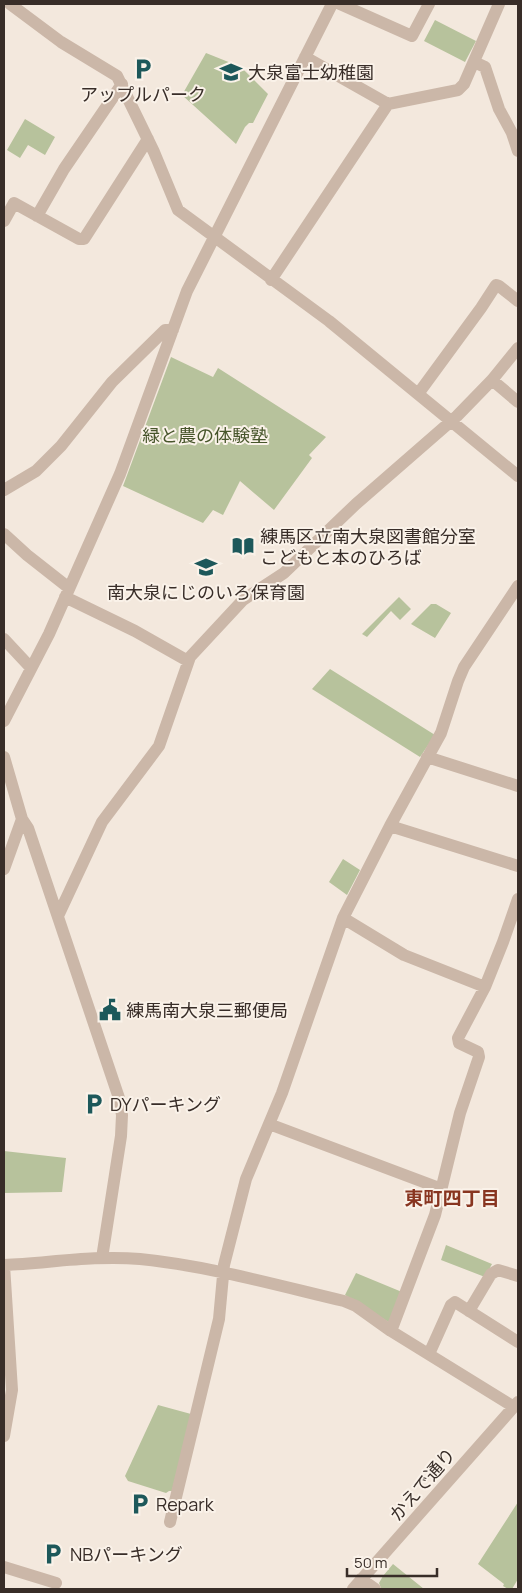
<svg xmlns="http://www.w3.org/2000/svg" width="522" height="1593" font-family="Manrope,'Noto Sans JP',sans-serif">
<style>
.green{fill:#b7c29c}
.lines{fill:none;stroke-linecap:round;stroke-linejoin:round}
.minor{stroke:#cbb7a8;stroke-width:12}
.labels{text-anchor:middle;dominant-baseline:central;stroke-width:4;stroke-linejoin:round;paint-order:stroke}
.poi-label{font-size:18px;fill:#382d28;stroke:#faf2e9;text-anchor:start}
.park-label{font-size:18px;fill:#48562c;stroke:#faf2e9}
.street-label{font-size:18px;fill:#382d28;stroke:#faf2e9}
.neighbourhood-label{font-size:19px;font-weight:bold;fill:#883520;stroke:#faf2e9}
</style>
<rect width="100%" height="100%" fill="#f3e8dd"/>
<path class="green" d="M435,20l41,21 -11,21 -41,-21z
M206,53l35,14 27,27 -15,29h-4l-4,4 -9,17 -54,-49z
M25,119l30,18 -10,18 -17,-10 -8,13 -13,-8z
M171,357l42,20 5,-9 108,69 -17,18 3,3 -38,52 -34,-29 -17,34 -10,-5 -10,13 -80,-37z
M399,597l12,12 -11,11 -9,-9 -24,26 -5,-3z
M431,604h5l15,9 -16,25 -24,-14z
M330,669l105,66 -15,22 -108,-68z
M343,859l17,11 -13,25 -18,-13z
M4,1151l62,7 -4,34 -58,1z
M446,1245l46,19 -7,13 -44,-17z
M356,1273l46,19 -12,31 -45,-28z
M158,1405l33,9 -19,77h-3l-3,2 -38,-12 -3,-5z
M518,1502v77l-6,10h-4l-5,-3 1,-2 -26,-20z
M393,1564l31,25 -43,-1 -2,-5 4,-7z"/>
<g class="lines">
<path class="minor" d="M10,4l51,38 56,34 37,76 24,58 151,111 189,155
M340,4l72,32 17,-32
M474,62l11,5 14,42 13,24 6,18
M388,104l70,-14 6,-6 35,-80
M37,216l27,-47 58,-85
M4,221l10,-18 65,36h5l64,-100
M271,280l117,-176 -83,-47
M492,380l26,22
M418,394l63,-86 13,-20 2,-3 3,1 19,15
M4,490l32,-19 25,-25 51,-64 53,-52h8
M4,534l23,21 42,33
M65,597l70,34 53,30
M4,639l27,29
M4,721l45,-87 71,-160 67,-183 145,-287
M4,757l18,62 6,9 91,270 3,17 -1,21 -19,122
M427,757l91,29
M390,826l128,40
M4,869l18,-50
M58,916l44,-94 57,-76 31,-89 53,-57 41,-27 72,-69 101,-88 35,-36 26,-32
M343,918l61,37 81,32
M269,1124l173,65
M4,1265c45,-2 91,-10 136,-6 69,7 136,26 204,42l12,5 35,25 123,76
M469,1311l22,-37 7,-4 20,6
M391,1331l44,-116 25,-102 19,-56 -1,-5 -19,-9 -1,-5 27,-51 18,-45 15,-43
M429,1354l22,-49 4,-3 63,40
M4,1436l8,-46 -8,-125
M170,1522l49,-203 5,-54 22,-86 36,-86 61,-175 47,-92 51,-93 17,-52 6,-14 54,-81
M4,1567l52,16
M361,1579l14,10
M353,1589l165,-187"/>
</g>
<defs>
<g id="parking-bare" transform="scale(1.725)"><path d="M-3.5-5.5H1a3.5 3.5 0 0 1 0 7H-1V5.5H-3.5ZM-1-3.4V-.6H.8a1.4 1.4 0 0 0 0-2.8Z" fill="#1d585a" stroke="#faf2e9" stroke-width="2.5" paint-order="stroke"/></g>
<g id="school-bare" transform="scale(1.725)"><path d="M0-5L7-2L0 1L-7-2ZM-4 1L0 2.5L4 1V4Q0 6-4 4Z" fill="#1d585a" stroke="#faf2e9" stroke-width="2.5" paint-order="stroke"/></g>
<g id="library-bare" transform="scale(1.725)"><path d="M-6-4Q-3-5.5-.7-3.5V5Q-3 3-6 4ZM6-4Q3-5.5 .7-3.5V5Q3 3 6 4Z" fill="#1d585a" stroke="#faf2e9" stroke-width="2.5" paint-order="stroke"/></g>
<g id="civic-bare" transform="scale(1.725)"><path d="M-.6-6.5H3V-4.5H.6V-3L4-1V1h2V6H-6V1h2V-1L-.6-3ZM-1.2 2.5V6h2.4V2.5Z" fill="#1d585a" stroke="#faf2e9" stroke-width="2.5" paint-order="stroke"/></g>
</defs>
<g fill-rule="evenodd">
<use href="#parking-bare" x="143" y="69"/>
<use href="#school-bare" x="231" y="72"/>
<use href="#library-bare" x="243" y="546"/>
<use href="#school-bare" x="206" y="567"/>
<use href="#civic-bare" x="110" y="1010"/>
<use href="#parking-bare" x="94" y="1104"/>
<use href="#parking-bare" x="140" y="1504"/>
<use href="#parking-bare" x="53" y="1554"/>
</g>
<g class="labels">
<g class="poi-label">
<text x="248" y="72">大泉富士幼稚園</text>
<text x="143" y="94" text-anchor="middle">アップルパーク</text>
<text x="260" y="536">練馬区立南大泉図書館分室<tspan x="260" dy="21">こどもと本のひろば</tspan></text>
<text x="206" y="592" text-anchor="middle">南大泉にじのいろ保育園</text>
<text x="126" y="1010">練馬南大泉三郵便局</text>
<text x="110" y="1104">DYパーキング</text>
<text x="156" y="1504">Repark</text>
<text x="70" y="1554">NBパーキング</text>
</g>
<g class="park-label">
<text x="205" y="435">緑と農の体験塾</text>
</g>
<g class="street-label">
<text transform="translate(422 1484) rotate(-49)">かえで通り</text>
</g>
<g class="neighbourhood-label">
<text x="452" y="1198">東町四丁目</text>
</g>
</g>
<rect width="522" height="1593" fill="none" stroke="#382d28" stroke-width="10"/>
<path d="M347 1568v8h90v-8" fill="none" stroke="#382d28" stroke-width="2.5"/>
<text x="354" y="1568" font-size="15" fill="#382d28" stroke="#faf2e9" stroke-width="4" paint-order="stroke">50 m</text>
</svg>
